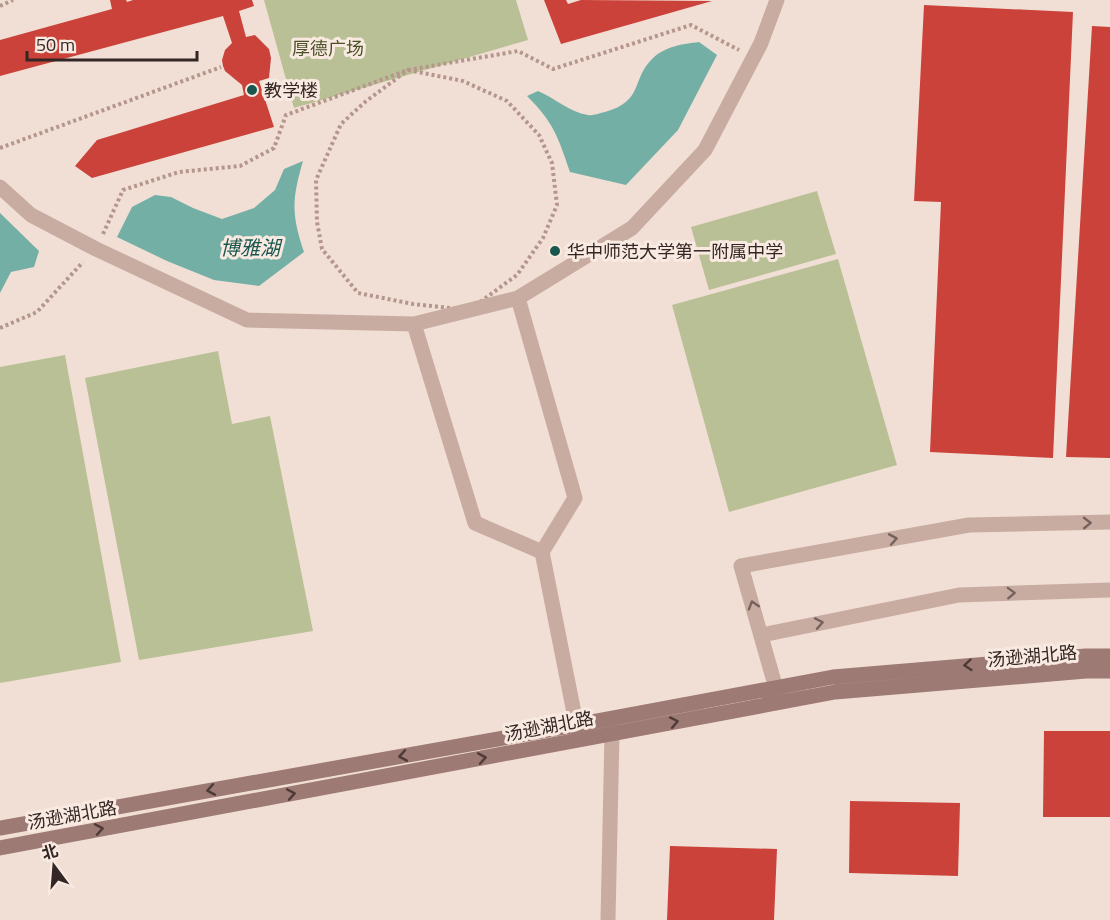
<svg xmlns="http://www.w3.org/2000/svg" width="1110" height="920" font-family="'Titillium Web','Noto Sans SC',sans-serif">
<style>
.green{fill:#bac095}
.water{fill:#74afa6}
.building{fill:#cb423a}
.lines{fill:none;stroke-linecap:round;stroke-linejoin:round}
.path{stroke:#b5968c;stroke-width:4;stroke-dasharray:3 3;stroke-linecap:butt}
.street{stroke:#c9aca1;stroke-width:15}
.secondary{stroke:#9d7a73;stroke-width:15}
.oneway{stroke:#76625c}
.oneway2{stroke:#4e3b38}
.poi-dot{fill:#19564e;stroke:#f9eae1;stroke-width:2}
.labels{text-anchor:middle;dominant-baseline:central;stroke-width:6;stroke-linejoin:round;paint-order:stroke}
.park-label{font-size:18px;fill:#4b5227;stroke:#f9eae1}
.poi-label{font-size:18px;fill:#332624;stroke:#f9eae1;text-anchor:start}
.street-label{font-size:18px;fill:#332624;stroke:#f9eae1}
.water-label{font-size:20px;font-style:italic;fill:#19564e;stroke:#f9eae1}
</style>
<rect width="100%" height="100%" fill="#f1dfd5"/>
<path class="green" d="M264,0h252l12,40 -234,68z
M817,191l19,63 -127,36 -18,-63z
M838,259l59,206 -168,47 -57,-207z
M218,351l14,73 38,-8 43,215 -174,29 -54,-282z
M65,355l56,307 -121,21v-316z"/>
<path class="water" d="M699,42l18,13 -39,75 -52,55 -56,-13c-12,-35 -16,-49 -43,-76l11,-5c17,7 31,21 50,24 5,1 12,-2 17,-3 39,-11 26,-32 47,-53 13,-13 31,-15 47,-17z
M303,161c-11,38 -12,53 1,91l-45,34 -45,-6 -47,-19 -50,-24 15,-30 23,-12 16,2 22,11 29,11 32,-11 21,-18 9,-21z
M0,213l39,38 -5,16 -23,5 -11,21z"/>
<path class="building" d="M110,0h16l1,2 6,-2h119l2,6 -15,5 7,26 9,-2 14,14 2,9 -2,20 -10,3 15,46 -182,51 -17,-12 22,-26 147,-45 -2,-10 -17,-14 -2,-5 -1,-6 3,-10 7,-7 -9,-27 -223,60v-36l112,-31z
M544,0h22l2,4 13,-4 131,1 -151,43z
M924,5l149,7 -20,446 -123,-6 11,-250 -27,-1z
M1092,26l18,1v431l-44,-1z
M1044,731h66v86h-67z
M850,801l110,2 -2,73 -109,-3z
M670,846l107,3 -3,71h-107z"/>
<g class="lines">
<path class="path" d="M0,6l13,-6
M408,70l55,11 44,20 32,34 13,28 5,42 -14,33 -26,37 -48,35 -56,-6 -55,-11 -36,-44 -5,-27 -1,-42 25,-56 24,-22z
M0,148l221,-81
M103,234l20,-44 56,-18 61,-6 34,-18 12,-33 122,-45 110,-19 35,18 138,-44 48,25
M0,328l37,-16 46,-50"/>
<path class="street" d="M0,187l31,28 65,34 151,71 167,4 104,-26 114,-70 73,-78 56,-107 16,-43
M414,324l61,199 67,29 33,-54 -57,-200
M542,552l37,186
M762,635l197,-40 151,-5
M779,699l-38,-133 228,-41 141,-3
M608,920l4,-187 -2,-11"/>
<path class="secondary" d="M0,828l576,-103 257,-48 253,-21h24
M0,848l835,-156 251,-21h24"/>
</g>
<defs><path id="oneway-chevron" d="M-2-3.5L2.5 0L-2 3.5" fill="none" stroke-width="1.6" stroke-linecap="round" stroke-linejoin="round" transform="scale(1.5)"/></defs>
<g class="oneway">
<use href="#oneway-chevron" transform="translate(1087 523) rotate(-1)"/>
<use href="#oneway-chevron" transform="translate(893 539) rotate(-10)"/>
<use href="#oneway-chevron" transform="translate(1011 593) rotate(-2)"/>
<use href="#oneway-chevron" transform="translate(753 605) rotate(-107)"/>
<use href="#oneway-chevron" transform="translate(819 623) rotate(-11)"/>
</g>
<g class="oneway2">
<use href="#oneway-chevron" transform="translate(968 665) rotate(175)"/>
<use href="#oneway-chevron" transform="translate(674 722) rotate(-11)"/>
<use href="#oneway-chevron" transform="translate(403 756) rotate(170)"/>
<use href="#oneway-chevron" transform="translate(482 758) rotate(-10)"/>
<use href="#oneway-chevron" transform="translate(211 790) rotate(170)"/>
<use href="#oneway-chevron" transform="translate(291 794) rotate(-10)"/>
<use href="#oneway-chevron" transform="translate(99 829) rotate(-10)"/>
</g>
<g class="poi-dot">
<circle cx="252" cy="90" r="6"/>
<circle cx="555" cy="251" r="6"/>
</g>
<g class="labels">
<g class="park-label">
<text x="328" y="48">厚德广场</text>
</g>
<g class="poi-label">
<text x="264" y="90">教学楼</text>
<text x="567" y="251">华中师范大学第一附属中学</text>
</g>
<g class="street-label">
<text transform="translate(1032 656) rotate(-5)">汤逊湖北路</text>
<text transform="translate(549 726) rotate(-11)">汤逊湖北路</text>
<text transform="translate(72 815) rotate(-10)">汤逊湖北路</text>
</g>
<g class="water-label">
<text x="250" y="247">博雅湖</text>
</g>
</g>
<g transform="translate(54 866) rotate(344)" stroke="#f9eae1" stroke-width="4.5" paint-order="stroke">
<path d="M0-4.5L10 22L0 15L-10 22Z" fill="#332624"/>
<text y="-9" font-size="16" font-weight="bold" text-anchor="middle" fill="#332624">北</text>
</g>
<path d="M27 51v9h170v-9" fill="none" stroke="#332624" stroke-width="3"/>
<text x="36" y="51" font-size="18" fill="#332624" stroke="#f9eae1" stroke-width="4.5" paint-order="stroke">50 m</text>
</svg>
